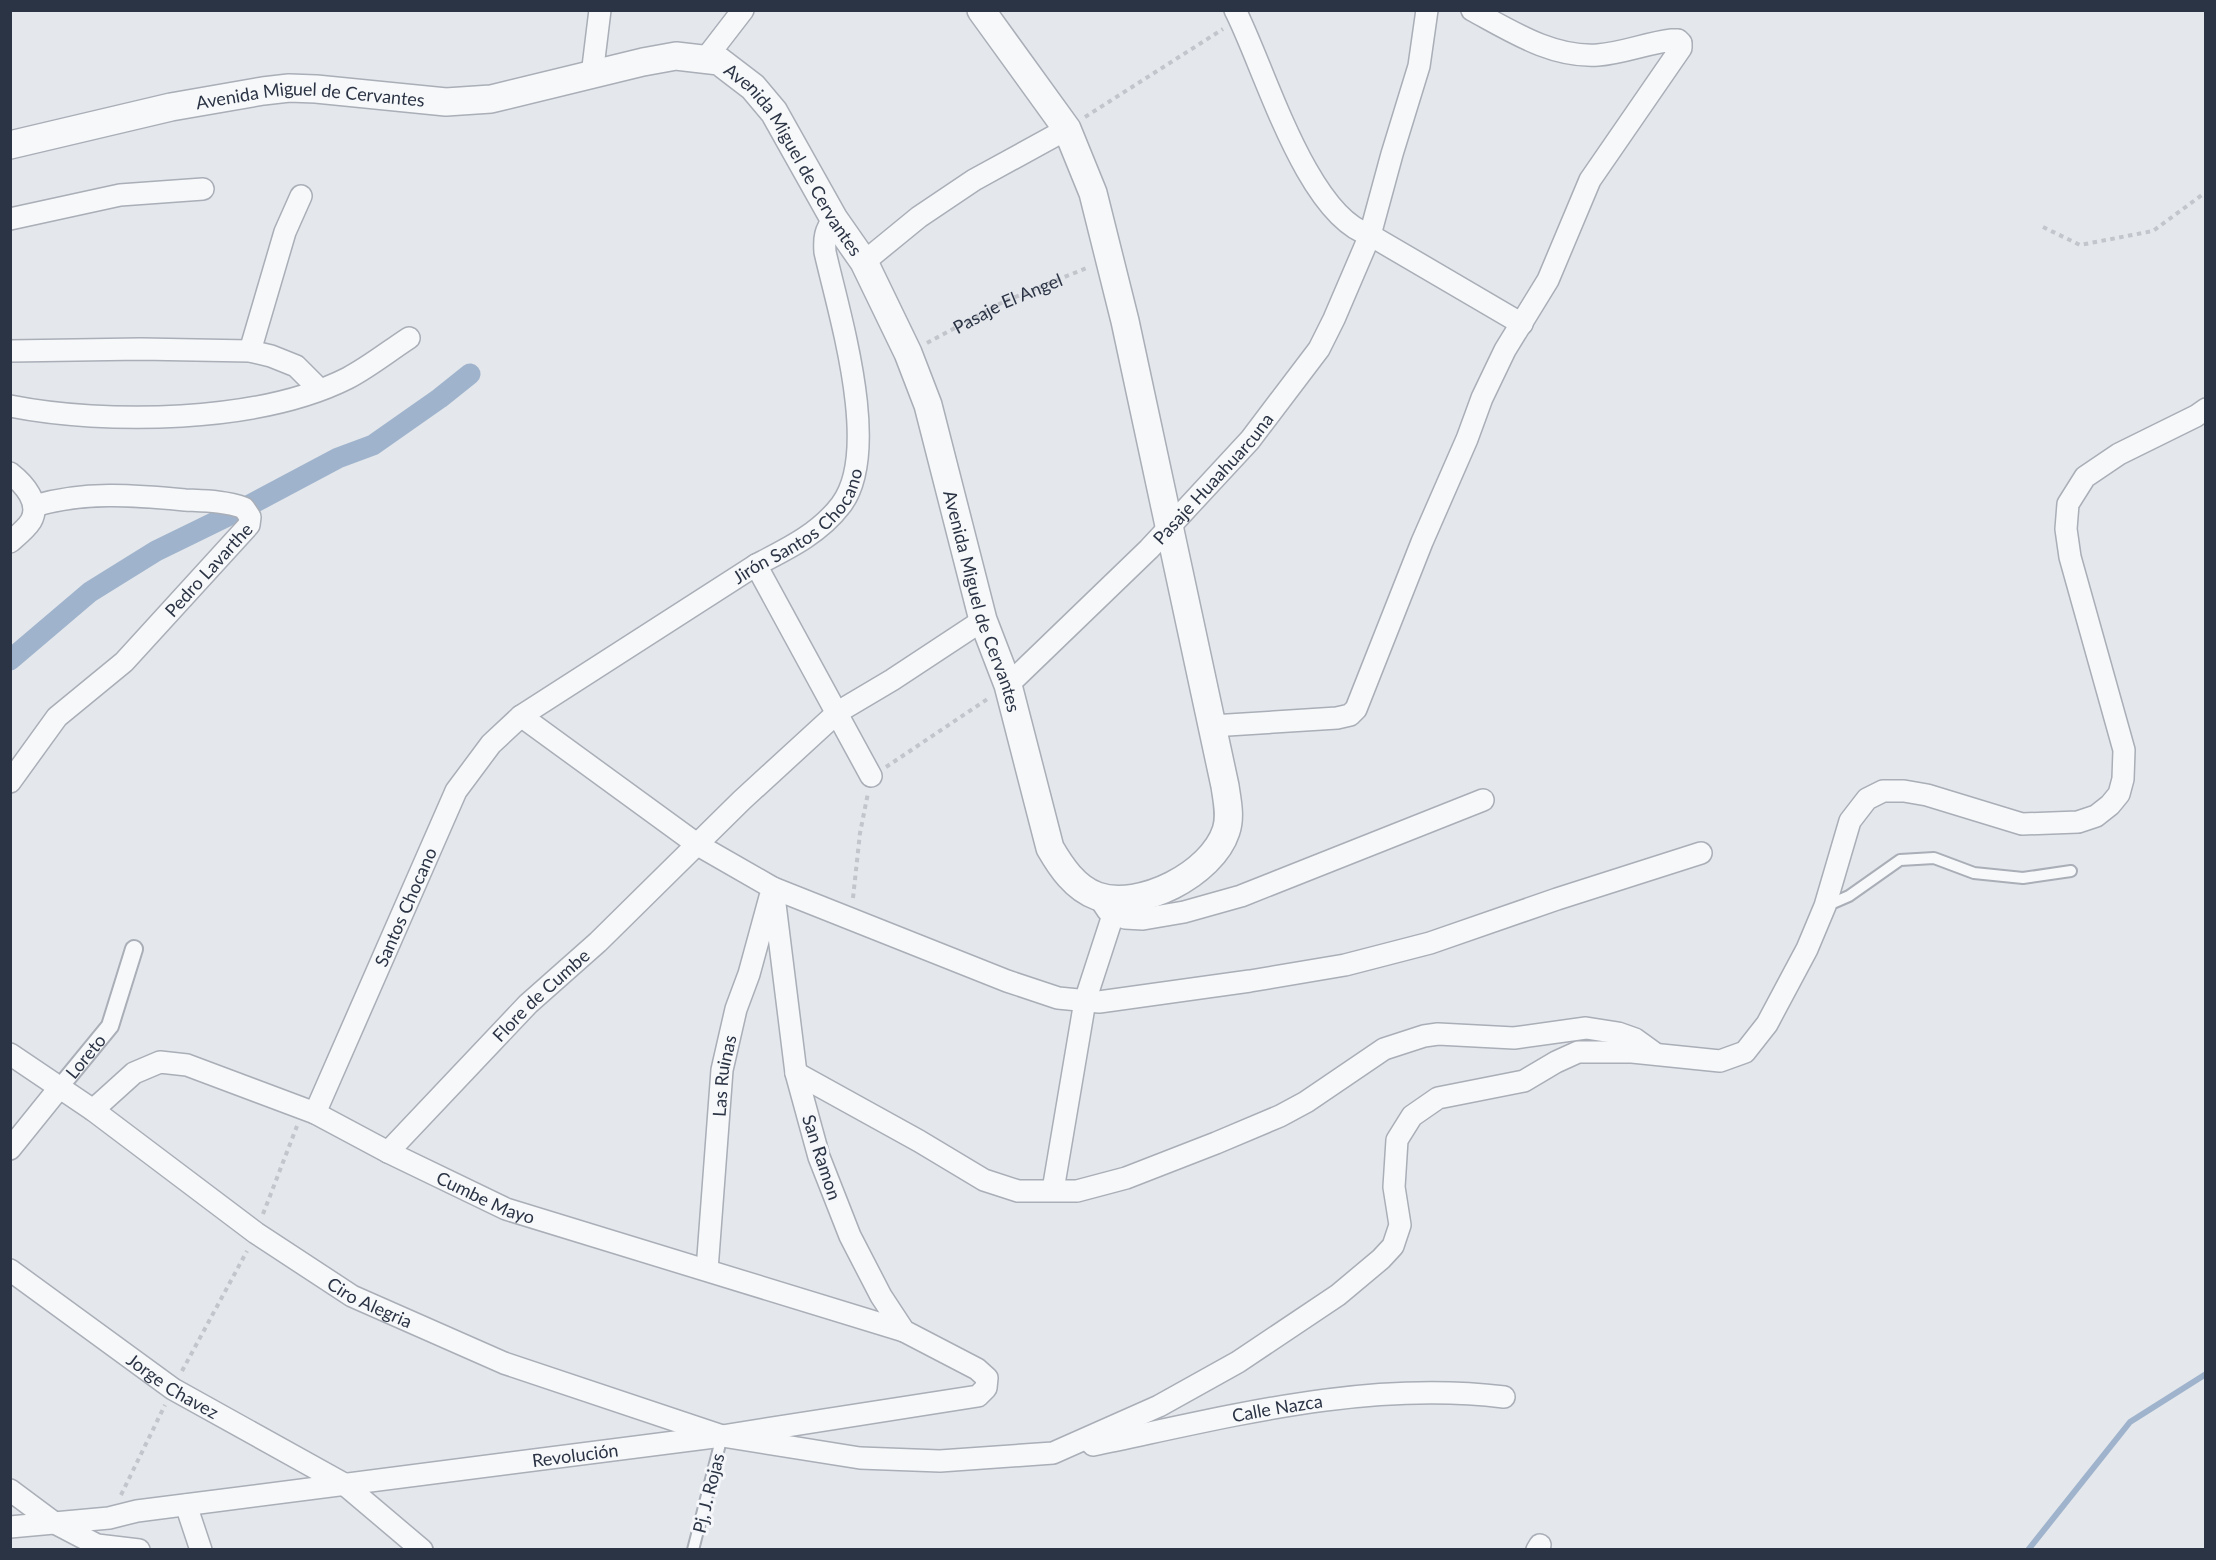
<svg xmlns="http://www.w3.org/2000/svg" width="2216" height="1560" font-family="Lato,sans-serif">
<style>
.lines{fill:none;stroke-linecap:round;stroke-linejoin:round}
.stream{stroke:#9fb4cc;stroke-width:6}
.canal{stroke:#9fb4cc;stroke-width:21}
.service-casing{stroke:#a9aeb7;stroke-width:14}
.pedestrian-casing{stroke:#a9aeb7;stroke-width:20}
.minor-casing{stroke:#a9aeb7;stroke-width:24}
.tertiary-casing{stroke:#a9aeb7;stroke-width:30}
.path{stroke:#c2c5cb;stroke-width:4;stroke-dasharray:4.5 4.5;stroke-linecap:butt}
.service{stroke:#f7f8fa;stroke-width:10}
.pedestrian{stroke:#f7f8fa;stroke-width:16}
.minor{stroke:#f7f8fa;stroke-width:21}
.tertiary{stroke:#f7f8fa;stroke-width:27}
.labels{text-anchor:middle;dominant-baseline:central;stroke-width:6;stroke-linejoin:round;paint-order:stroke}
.street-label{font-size:18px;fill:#2b3445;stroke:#f4f6f9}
</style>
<rect width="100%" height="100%" fill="#e4e7ec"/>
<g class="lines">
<path class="stream" d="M2028,1550l102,-128 76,-48"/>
<path class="canal" d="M10,660l80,-68 66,-41 88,-43 94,-50 35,-13 67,-47 30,-24"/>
<g class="service-casing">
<path id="service" d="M1826,906l23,-10 51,-36 34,-2 40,15 49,5 48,-7
M693,1550l29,-114"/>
</g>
<g class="pedestrian-casing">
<g id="pedestrian">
<path id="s2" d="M60,1087l50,-61 24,-77"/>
</g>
</g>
<g class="minor-casing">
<g id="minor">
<path d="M1235,10c29,56 71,206 135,225l152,89"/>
<path d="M706,58l37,-48"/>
<path d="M592,75l8,-65"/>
<path d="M10,219l110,-24 83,-6"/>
<path d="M864,262l55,-45 55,-37 93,-51"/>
<path d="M10,351l131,-2 109,2 21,5 25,10 23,23"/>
<path d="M250,351l35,-119 16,-36"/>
<path d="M10,406c96,19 249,17 338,-28 21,-11 41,-27 61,-40"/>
<path d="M10,473c14,11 31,30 21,48 -5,8 -14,15 -21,21"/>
<path d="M756,565l115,211"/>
<path id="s3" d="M1008,685l141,-136 101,-109 69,-91 15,-30 36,-84 22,-81 27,-88 8,-56"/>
<path d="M521,716l177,129 75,43 234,93 51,17 41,4 151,-21 95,-16 85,-22 127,-44 144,-46"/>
<path d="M1212,726l125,-8 13,-3 6,-6 66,-167 45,-103 15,-41 23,-48 43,-70 42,-100 91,-132v-5l-3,-3h-6c-25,3 -49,13 -74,15 -46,3 -87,-24 -126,-45"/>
<path id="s4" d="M10,782l47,-65 67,-55 125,-137 1,-8 -6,-9c-19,-7 -39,-7 -59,-8 -51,-5 -101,-9 -151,6"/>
<path d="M1098,896l10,15 17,7 18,1 41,-7 57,-16 242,-96"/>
<path id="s5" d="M10,1054l83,56 163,123 96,63 152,67 218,73 138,22 80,3 113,-8 106,-47 79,-44 100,-67 43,-36 12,-13 7,-21 -6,-38 3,-47 15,-24 26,-18 86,-17 32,-19 22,-10h54l88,9 25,-9 22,-28 40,-75 18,-43 25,-85 17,-22 16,-8h21l23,4 95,29 56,-2 18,-6 14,-11 9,-11 4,-15 1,-29 -54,-193 -4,-28 2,-25 17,-27 34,-23 77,-38 10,-7"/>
<path d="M796,1073l123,68 65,39 34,11h59l49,-13 90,-35 64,-27 26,-14 78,-53 40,-13 14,-2 76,4 72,-10 32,5 17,6 18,13"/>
<path id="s6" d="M93,1110l41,-37 26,-11 27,3 128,48 73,39 118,57 398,122"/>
<path id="s7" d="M315,1113l141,-322 35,-47 30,-28 235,-151c31,-16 63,-31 85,-60 41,-54 -2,-191 -16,-253 -1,-14 0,-22 9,-33"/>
<path d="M10,1149l50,-62"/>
<path id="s8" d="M388,1152l140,-148 70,-62 144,-142 96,-88 54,-32 91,-60"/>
<path d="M1053,1190l32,-189 28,-86"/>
<path id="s9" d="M10,1270l163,119 171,95 78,66"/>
<path id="s10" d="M707,1270l15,-200 14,-61 13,-35 21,-77"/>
<path id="s11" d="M1093,1445c135,-28 272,-65 411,-48"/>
<path d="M10,1490l43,32 44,23 42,5"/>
<path d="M186,1505l15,45"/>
<path id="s12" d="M10,1527l99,-9 28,-7 585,-75 256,-40 8,-8 1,-10 -10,-9 -73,-38 -23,-35 -31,-60 -31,-79 -23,-84 -23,-185"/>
<path d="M1537,1550l3,-5"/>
</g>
</g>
<g class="tertiary-casing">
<g id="tertiary">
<path id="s13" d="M10,145l161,-38 92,-16 26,-3 27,1 130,13 45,-3 152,-37 33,-6 43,5 34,26 21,25 60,107 30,43 44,91 20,52 55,215 25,65 42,163c11,19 25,40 47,48 43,15 115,-22 129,-65 5,-14 1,-31 -1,-45l-100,-465 -32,-128 -26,-64 -86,-119"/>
</g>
</g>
<g class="path">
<path d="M1085,117l138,-88"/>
<path d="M2043,227l37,18 73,-14 53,-39"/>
<path id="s1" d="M927,343l76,-41 86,-35"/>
<path d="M886,767l103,-69"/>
<path d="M853,898l7,-65 8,-40"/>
<path d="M263,1214l34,-88"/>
<path d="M182,1371l65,-120"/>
<path d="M121,1495l44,-90"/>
</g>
<use href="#service" class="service"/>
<use href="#pedestrian" class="pedestrian"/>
<use href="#minor" class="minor"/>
<use href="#tertiary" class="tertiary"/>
</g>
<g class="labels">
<g class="street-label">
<text stroke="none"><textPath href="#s13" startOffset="306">Avenida Miguel de Cervantes</textPath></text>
<text stroke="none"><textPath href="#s13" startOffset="846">Avenida Miguel de Cervantes</textPath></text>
<text stroke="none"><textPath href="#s1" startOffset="90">Pasaje El Angel</textPath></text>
<text stroke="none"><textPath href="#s3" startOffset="291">Pasaje Huaahuarcuna</textPath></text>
<text stroke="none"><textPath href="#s7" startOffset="790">Jirón Santos Chocano</textPath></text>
<text stroke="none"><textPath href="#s4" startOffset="292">Pedro Lavarthe</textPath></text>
<text stroke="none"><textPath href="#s13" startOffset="1332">Avenida Miguel de Cervantes</textPath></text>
<text stroke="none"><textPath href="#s7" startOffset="225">Santos Chocano</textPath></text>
<text stroke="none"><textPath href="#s8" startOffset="219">Flore de Cumbe</textPath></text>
<text stroke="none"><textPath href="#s2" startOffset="40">Loreto</textPath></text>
<text stroke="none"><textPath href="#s10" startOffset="195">Las Ruinas</textPath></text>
<text transform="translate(822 1157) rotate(72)">San Ramon</text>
<text stroke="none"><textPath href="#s6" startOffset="438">Cumbe Mayo</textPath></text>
<text stroke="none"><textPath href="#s5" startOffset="438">Ciro Alegria</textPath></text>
<text stroke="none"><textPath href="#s9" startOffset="200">Jorge Chavez</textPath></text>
<text stroke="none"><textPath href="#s11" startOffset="188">Calle Nazca</textPath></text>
<text stroke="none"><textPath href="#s12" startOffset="570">Revolución</textPath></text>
<text transform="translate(708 1493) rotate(-76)">Pj, J. Rojas</text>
</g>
</g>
<rect width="2216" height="1560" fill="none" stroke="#2b3445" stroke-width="24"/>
</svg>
